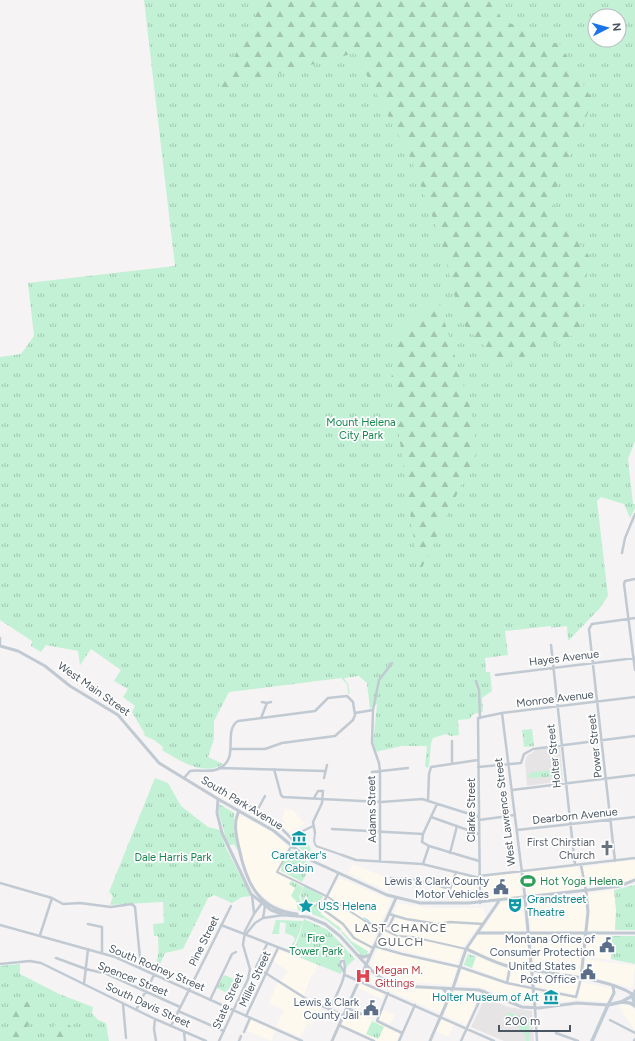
<svg xmlns="http://www.w3.org/2000/svg" width="635" height="1041" font-family="Figtree,sans-serif">
<style>
.commercial{fill:#fdf9ef}
.education{fill:#e6e4e5}
.grass{fill:url(#grass-tufts);fill-rule:evenodd}
.forest{fill:url(#forest-firs)}
.lines{fill:none;stroke-linecap:round;stroke-linejoin:round}
.stream{stroke:#90daee;stroke-width:1}
.pedestrian{stroke:#c1cad2;stroke-width:2}
.minor{stroke:#c1cad2;stroke-width:2.5}
.tertiary{stroke:#c1cad2;stroke-width:3}
.secondary{stroke:#c1cbd6;stroke-width:3.5}
.labels{text-anchor:middle;dominant-baseline:central;stroke-width:3.5;stroke-linejoin:round;paint-order:stroke}
.park-label{font-size:11px;fill:#17864f;stroke:#fff}
.street-label{font-size:11px;fill:#4a5661;stroke:#fff}
.worship-label{font-size:11px;fill:#5b616d;stroke:#fff;text-anchor:end}
.culture-label{font-size:11px;fill:#0d838f;stroke:#fff;text-anchor:start}
.service-label{font-size:11px;fill:#4e5e75;stroke:#fff;text-anchor:end}
.leisure-label{font-size:11px;fill:#27864d;stroke:#fff;text-anchor:start}
.health-label{font-size:11px;fill:#be3a42;stroke:#fff;text-anchor:start}
.neighbourhood-label{font-size:12px;letter-spacing:1px;fill:#5f6368;stroke:#fff}
</style>
<defs>
<pattern id="grass-tufts" width="24" height="20" patternUnits="userSpaceOnUse"><rect width="24" height="20" fill="#c3f1d5"/><path d="M3 7l-1-3M5 7V3M7 7l1-3M15 17l-1-3M17 17v-4M19 17l1-3" fill="none" stroke="#a0c6b0"/></pattern>
<pattern id="forest-firs" width="22" height="20" patternUnits="userSpaceOnUse"><rect width="22" height="20" fill="#c3f1d5"/><path d="M5 1l3.5 6h-7zM16 11l3.5 6h-7z" fill="#a0c6b0"/></pattern>
</defs>
<rect width="100%" height="100%" fill="#f5f3f3"/>
<path class="commercial" d="M219,783l11,11 -3,7 -14,-8z
M285,809l8,1 12,14 -9,4 -4,6 -11,-8 3,-4 -2,-2z
M242,816l31,17 17,16 -9,22 23,12 -5,13 -1,13h-12l-16,-7 -15,-13 -4,-7 -7,-18 -6,-27 -1,-17z
M635,860v18l-12,5 -37,4 -3,-20z
M353,864l34,14 -1,4 4,2 -3,7 -39,-18z
M577,867l3,2 3,19 -56,8 -2,-24z
M451,872l27,7 -1,21 -27,1v-7l-22,2 4,-9 7,1 2,-3 6,2z
M519,873l2,21 -1,2 -37,4v-24z
M339,878l52,22 -24,55 -30,-30 -16,-11 2,-8z
M614,890l2,20 -1,21 -27,-1 2,-22 -2,-14z
M584,894l2,16 -2,21h-53l-3,-31z
M522,902l4,29h-43v-2l18,-26z
M398,903l33,5h52l3,8 -22,29 -7,19 -78,-19 7,-16 6,-5 3,-5 -1,-6z
M532,934l50,1 -2,40 -45,-5z
M477,935h49l4,32 -1,1 -21,-3 -38,-16 -1,-3z
M588,935h17v4l6,1 -1,20 -25,-3z
M378,948l79,19 -4,15 -4,3 -42,-3 -23,-7 -13,-11z
M279,950l39,15 -4,10 -2,-1 -8,21 -23,-14 7,-10 -15,-10z
M476,956l28,12h4l-3,12 -33,-12z
M585,959l50,7 -3,22 -48,-13z
M512,969l18,3 1,13 -22,-3z
M462,970l44,14 25,5 2,13 -4,2 -13,-2 -36,-15 -21,-2 -1,-3z
M535,973l44,8 -3,14 -40,-9z
M370,974l25,13 48,3 4,4 1,3 -8,16 -76,-33v-4z
M278,982l32,21 11,4 -9,18 -5,-1 -7,13 -24,-11 8,-16 -15,-7z
M582,982l30,7 2,2 -5,11 -31,-2z
M361,983l23,10 -2,6 -24,-11z
M537,990l39,8 -1,2 -36,4 -2,-2z
M454,991l20,1 6,2 -14,31 -22,-10z
M625,1004l6,1 4,6v20l-16,-25z
M383,1009l12,6 -5,9 -11,-5z
M349,1010l49,21 2,3 -3,7h-21l-33,-15 -1,-2z
M442,1019l12,5 -6,13 -12,-6z
M251,1020l24,11 -4,10 -24,-10z"/>
<path class="education" d="M560,747l3,34 -36,5 -2,-24 2,-6 9,-6z
M485,997l23,10 24,4 2,30h-30l-33,-14z"/>
<path class="grass" d="M144,0h491v441l-7,18 5,45h2v4l-5,10 -6,-14 -23,-7 -4,4 11,95 -8,12 -32,33 -1,-15 -16,2v-2l-46,5 3,24 -23,3 1,14h4l2,19 -10,7 1,14 -10,2 -3,5 -12,1 1,15 -8,1 -5,-2 -13,4 -2,5 -2,23 -2,2 -2,-2 2,-20h-25l-27,6 -2,-7 4,-41 -7,5 -3,-26 -8,-7 -15,2 4,6 2,10 -2,-1 -1,-9 -6,-6 -112,14 -15,29v18l-6,18 15,7c-20,13 -44,-4 -61,-14l1,-3 -9,-7 -11,-5 2,-1 -13,-22 3,-6 -12,-9 5,-8 -14,-8 7,-11 -30,-21 -11,16 -2,-14 -32,-6 -5,7 -10,-6 1,-5 -32,-21v-263l21,-3 13,-18 -6,-53 147,-17zM595,16h24v24h-24z
M532,729l2,17 -10,1 -2,-17z
M553,760l7,1 1,15 -32,2 -1,-3 4,-3 22,-2z
M155,778l13,5 13,23 27,21 12,3 6,18 25,48 -9,1 -10,6 -18,-8 -6,3 -25,51 -18,4 -9,20 -3,-1c6,-13 6,-23 5,-36h-4l-1,-12 11,-1 -1,-21 -53,3 3,-9 -4,-4z
M219,804l15,9v17l5,23 -5,-9 -6,2 -9,-33z
M305,841c5,5 7,8 5,15l-13,-10v-4l4,4z
M290,849l21,16 -9,17 -21,-11 1,-7z
M291,881l12,6 -4,9 5,16 -6,-2 -2,-9 -5,-5 4,-8 -6,-4z
M635,885v45h-20l1,-20 -2,-20z
M304,886l17,9 2,2c-5,6 -13,9 -20,6l-3,-8z
M324,900l-4,7 1,7 18,13 2,2 -1,2 -15,-12 -19,-7 4,-6z
M304,919l24,11 27,29 -7,6 -3,6 1,-9 -5,-6 -2,8 3,8 -1,2 -40,-16 -1,-3 -10,-4c8,-3 11,-23 14,-32z
M276,920l27,1c-4,11 -6,26 -18,28l7,-4 3,-6 -2,-3 -8,-3 1,-10 -6,-1 -1,12h-7z
M342,931l9,10 17,10 -1,4h-6l-20,-23z
M605,936h30v28l-24,-5 1,-19 -7,-1z
M468,954l8,3 -4,11 -8,-3z
M20,964v10l39,20 34,13 -1,6 6,7 8,3 3,18h-109v-75z
M224,975l10,4 -7,14 -10,-5z
M508,1013l20,5 2,20 -1,3h-3l-1,-7 -7,-3 2,-6 -9,-3 -1,-4 -4,-2z
M372,1021l12,6 -6,12 -12,-5z"/>
<path class="forest" d="M264,0h149l6,4 8,-4h61l15,20 57,25 33,56 -43,101 39,54 -9,76 -77,34 -42,-44 -21,-85 -29,-78 -56,-106 -138,37z
M438,300l33,110 7,40 -59,124 -28,-194 7,-46z
M21,996l16,12 -17,33h-13l7,-33z
M63,1016l10,14 -4,11h-22l5,-12z"/>
<g class="lines">
<path class="stream" d="M330,901l3,2
M339,903l6,4
M364,918l5,3
M368,923l5,3"/>
<path class="pedestrian" d="M315,833l-1,8 2,5 26,9
M296,839l7,-8 10,-5
M293,847l-3,1 -13,24 49,24
M328,897l37,24 15,7
M385,930l12,6 16,1 53,12"/>
<path class="minor" d="M622,553l3,-15 10,-24
M635,579l-10,2 -1,3 11,86
M0,638v6
M551,645l24,220
M496,675l139,-17
M476,681l3,9 1,28
M262,702l5,1
M373,710l-1,33 7,20 1,9v89
M355,713l18,-3 6,-30 13,-17
M502,713l23,184
M261,718l6,-15 4,-1
M452,741v22
M478,767l43,-4 3,-9 9,-5 102,-13
M219,768l105,3
M274,769l7,26 2,2 98,5 41,-3 57,18
M372,772l36,-4
M184,778l6,-7c9,-2 19,2 28,-2 23,-10 4,-38 20,-48l77,-10 13,-13 19,-2 6,6 2,13 -2,5 -18,16 -53,7 -17,6h-34
M324,778l3,-13
M512,790l123,-15
M314,798l4,-7h5l-1,12 -9,19 2,11
M428,801l1,-27 2,-7 47,-7
M244,802l37,26 13,13
M437,804l-14,30 -1,8 7,4 50,15
M257,811l8,-15
M431,817l48,17
M479,820l36,-5
M332,829l91,5
M517,830l118,-13
M293,847l3,-8
M450,853l7,-27
M342,855l14,5 66,4 58,14
M615,861l-26,-232 3,-5 43,-6
M423,864l6,-18
M581,865l5,26
M338,874l-17,34 22,16 11,14 19,10
M479,876l156,-18
M391,878l28,2 31,9 6,-17
M0,883l52,15 11,6 17,-1 31,4 21,-3 3,3 6,61
M252,895l2,18
M480,903l-2,-185 24,-5 133,-16
M389,914l17,5 32,5 12,-2 33,2
M263,918l21,-3
M88,924l14,3v26
M0,925l115,32 187,84
M221,925l77,30
M383,926h6l5,-10
M246,934l9,-11 8,-5 2,-12
M40,935l12,-37
M267,944l-11,23 52,33 35,15
M374,946l28,8 58,13 47,16 69,14 5,-19
M56,958l30,11 21,5 73,33
M0,964l30,-3 11,2 114,56 51,22
M345,975l149,66
M507,983l3,-16
M84,984l4,-35
M388,993l-11,28 25,12
M210,1000l22,-46 4,-2
M123,1004l3,34
M347,1008l14,6
M535,1008l2,33
M330,1009c6,-15 18,-31 14,-48h-3l-1,4 4,7
M136,1010l18,-35
M178,1011l46,20
M246,1016l32,-68
M155,1019l-1,10 2,12
M610,1020l25,13
M339,1025l35,16
M171,1026l60,-120
M184,1032l1,9
M244,1032l6,-14
M556,1033l22,8
M219,1041l29,-62 2,-10 -7,-24 2,-14 9,-17 8,-11
M239,1041l2,-5
M399,1041l16,-36
M461,1041l23,-50
M634,1041l1,-2"/>
<path class="tertiary" d="M0,646l18,5 27,15 25,20 48,29 41,48 59,36 56,32 34,28 79,36 33,8h49l119,-13 32,-4 15,-6
M218,799l-1,14 5,20 29,61 20,16 13,5 24,2 17,7 15,12 32,35 9,7 20,8 78,4 43,17 17,1 38,-5 31,2 6,-12 -1,-7
M239,811c-6,11 -3,25 0,37 7,34 19,62 58,66
M525,898l10,110
M477,933h158
M466,949c15,6 30,15 46,18 33,7 94,9 122,28
M357,955l7,2 6,-2
M581,978l7,-66 -2,-21
M442,988l8,8
M332,1041l64,-143
M430,1041l23,-53 13,-39 33,-48"/>
<path class="secondary" d="M635,991l-2,7 2,7
M622,1002l8,1 5,3
M592,1041l16,-36 13,-3 13,-7"/>
</g>
<defs>
<g id="museum-bare" transform="scale(1.2)"><path d="M0-6L6-3V-2H-6V-3ZM-5-1h2V3h-2ZM-1-1h2V3h-2ZM3-1h2V3H3ZM-6 4H6V6H-6Z" fill="#0f9aa8" stroke="#fff" stroke-width="2.5" paint-order="stroke"/></g>
<g id="church-bare" transform="scale(1.2)"><path d="M-1.2-6h2.4v3.5h3.3v2.4h-3.3V6h-2.4V-.1h-3.3v-2.4h3.3Z" fill="#6b7280" stroke="#fff" stroke-width="2.5" paint-order="stroke"/></g>
<g id="stadium-bare" transform="scale(1.2)"><path d="M0-5a6.5 5 0 1 0 0 10a6.5 5 0 1 0 0-10ZM-3.5-1.8h7v3.6h-7Z" fill="#2e9e5b" stroke="#fff" stroke-width="2.5" paint-order="stroke"/></g>
<g id="civic-bare" transform="scale(1.2)"><path d="M-.6-6.5H3V-4.5H.6V-3L4-1V1h2V6H-6V1h2V-1L-.6-3ZM-1.2 2.5V6h2.4V2.5Z" fill="#5c6f8a" stroke="#fff" stroke-width="2.5" paint-order="stroke"/></g>
<g id="theatre-bare" transform="scale(1.2)"><path d="M-5-5.5Q0-4 5-5.5V0Q5 5 0 6Q-5 5-5 0ZM-3.3-2.5H-1v1.5H-3.3ZM1-2.5H3.3v1.5H1ZM-2.8 1Q0 5.5 2.8 1Z" fill="#0f9aa8" stroke="#fff" stroke-width="2.5" paint-order="stroke"/></g>
<g id="sight-bare" transform="scale(1.2)"><path d="M0-6L1.8-2.2L6-1.7L2.9 1.2L3.7 5.4L0 3.3L-3.7 5.4L-2.9 1.2L-6-1.7L-1.8-2.2Z" fill="#0f9aa8" stroke="#fff" stroke-width="2.5" paint-order="stroke"/></g>
<g id="hospital-bare" transform="scale(1.2)"><path d="M-5-5h3v3.5h4V-5h3V5h-3V1.5h-4V5h-3Z" fill="#e0444e" stroke="#fff" stroke-width="2.5" paint-order="stroke"/></g>
</defs>
<g fill-rule="evenodd">
<use href="#museum-bare" x="299" y="838"/>
<use href="#church-bare" x="607" y="848"/>
<use href="#stadium-bare" x="528" y="881"/>
<use href="#civic-bare" x="501" y="887"/>
<use href="#theatre-bare" x="515" y="905"/>
<use href="#sight-bare" x="306" y="906"/>
<use href="#civic-bare" x="607" y="945"/>
<use href="#civic-bare" x="588" y="972"/>
<use href="#hospital-bare" x="363" y="976"/>
<use href="#museum-bare" x="551" y="997"/>
<use href="#civic-bare" x="371" y="1008"/>
</g>
<g class="labels">
<g class="park-label">
<text x="361" y="422">Mount Helena<tspan x="361" dy="13">City Park</tspan></text>
<text x="173" y="857">Dale Harris Park</text>
<text x="316" y="938">Fire<tspan x="316" dy="13">Tower Park</tspan></text>
</g>
<g class="street-label">
<text transform="translate(564 658) rotate(-7)">Hayes Avenue</text>
<text transform="translate(94 689) rotate(35)">West Main Street</text>
<text transform="translate(555 699) rotate(-7)">Monroe Avenue</text>
<text transform="translate(595 746) rotate(-96)">Power Street</text>
<text transform="translate(554 756) rotate(-96)">Holter Street</text>
<text transform="translate(242 803) rotate(31)">South Park Avenue</text>
<text transform="translate(372 809) rotate(-91)">Adams Street</text>
<text transform="translate(471 810) rotate(-90)">Clarke Street</text>
<text transform="translate(505 812) rotate(-97)">West Lawrence Street</text>
<text transform="translate(575 816) rotate(-6)">Dearborn Avenue</text>
<text transform="translate(204 941) rotate(-64)">Pine Street</text>
<text transform="translate(157 968) rotate(23)">South Rodney Street</text>
<text transform="translate(133 979) rotate(22)">Spencer Street</text>
<text transform="translate(255 979) rotate(-65)">Miller Street</text>
<text transform="translate(228 1001) rotate(-66)">State Street</text>
<text transform="translate(148 1005) rotate(25)">South Davis Street</text>
</g>
<g class="worship-label">
<text x="595" y="842">First Chirstian<tspan x="595" dy="13">Church</tspan></text>
</g>
<g class="culture-label">
<text x="299" y="855" text-anchor="middle">Caretaker's<tspan x="299" dy="13">Cabin</tspan></text>
<text x="527" y="899">Grandstreet<tspan x="527" dy="13">Theatre</tspan></text>
<text x="318" y="906">USS Helena</text>
<text x="539" y="997" text-anchor="end">Holter Museum of Art</text>
</g>
<g class="service-label">
<text x="489" y="881">Lewis &amp; Clark County<tspan x="489" dy="13">Motor Vehicles</tspan></text>
<text x="595" y="939">Montana Office of<tspan x="595" dy="13">Consumer Protection</tspan></text>
<text x="576" y="966">United States<tspan x="576" dy="13">Post Office</tspan></text>
<text x="359" y="1002">Lewis &amp; Clark<tspan x="359" dy="13">County Jail</tspan></text>
</g>
<g class="leisure-label">
<text x="540" y="881">Hot Yoga Helena</text>
</g>
<g class="health-label">
<text x="375" y="970">Megan M.<tspan x="375" dy="13">Gittings</tspan></text>
</g>
<g class="neighbourhood-label">
<text x="401" y="928">LAST CHANCE<tspan x="401" dy="14">GULCH</tspan></text>
</g>
</g>
<g transform="translate(607 28) rotate(84)"><circle r="19" fill="#ffffff" stroke="#b7bbc0"/>
<path d="M0-3L7 15L0 10L-7 15Z" fill="#1a73e8"/>
<text y="-6" font-size="11" font-weight="bold" text-anchor="middle" fill="#4a5661">N</text>
</g>
<path d="M499 1025v6h71v-6" fill="none" stroke="#4a5661" stroke-width="2"/>
<text x="505" y="1025" font-size="12" fill="#4a5661" stroke="#ffffff" stroke-width="3" paint-order="stroke">200 m</text>
</svg>
